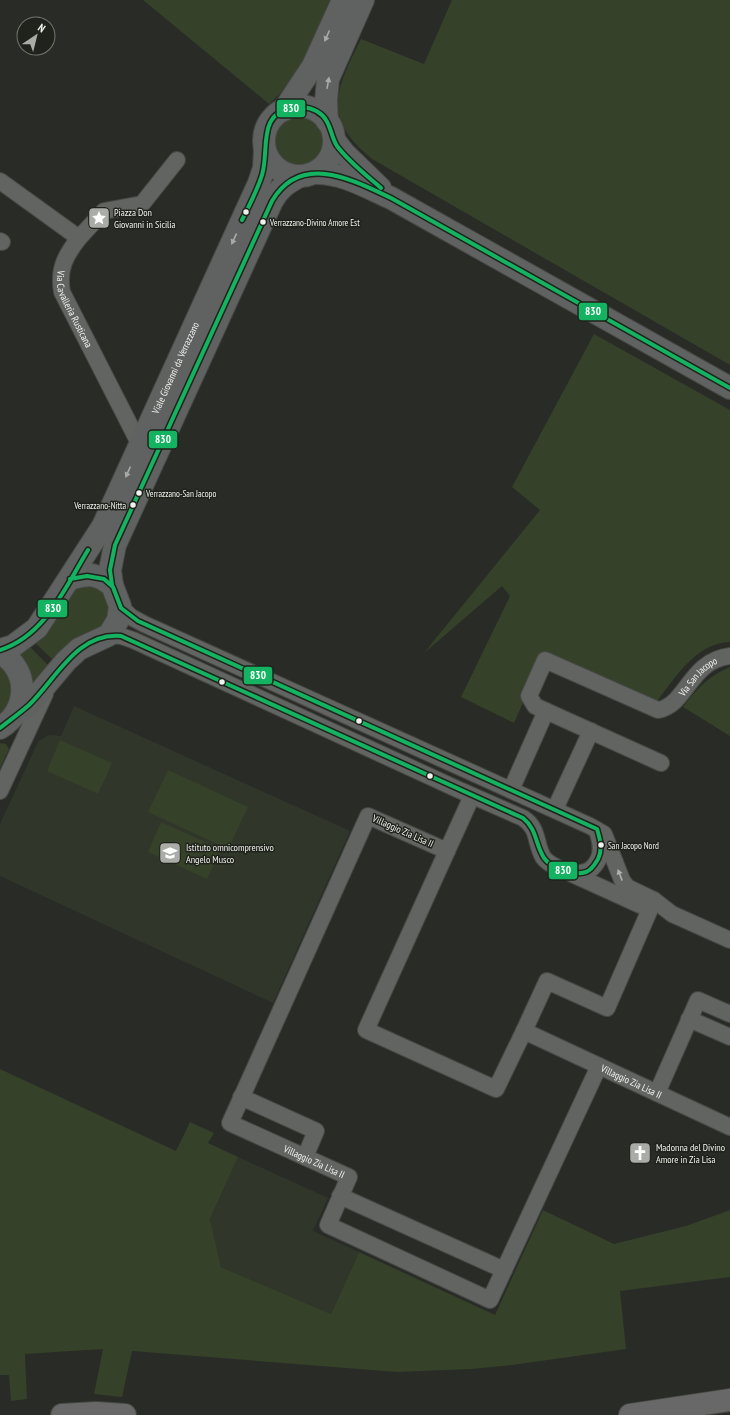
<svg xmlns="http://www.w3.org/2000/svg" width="730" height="1415" font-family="'PT Sans Narrow',sans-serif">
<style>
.built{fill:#30362a}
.green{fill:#354128}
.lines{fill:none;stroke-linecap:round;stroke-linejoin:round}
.street-casing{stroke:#464844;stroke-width:18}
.secondary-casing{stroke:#464844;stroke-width:24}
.primary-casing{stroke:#464844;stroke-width:24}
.street{stroke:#626461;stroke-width:16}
.secondary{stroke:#606261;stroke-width:22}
.primary{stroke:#686868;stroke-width:22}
.bus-1-casing{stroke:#1f231b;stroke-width:7}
.bus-1{stroke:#13b361;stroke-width:4}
.oneway{fill:#a8aaa7}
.oneway2{fill:#b0b2ae}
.bus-dot{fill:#eff2ed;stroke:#1f231b;stroke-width:1.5}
.labels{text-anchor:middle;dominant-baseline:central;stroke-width:3;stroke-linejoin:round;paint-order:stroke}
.bus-label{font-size:9px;fill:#eff2ed;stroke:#1f231b;text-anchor:start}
.poi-label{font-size:10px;fill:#eff2ed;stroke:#1f231b;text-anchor:start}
.street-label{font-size:10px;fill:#eff2ed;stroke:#1f231b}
.line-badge{stroke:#1f231b;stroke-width:1.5}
.badge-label{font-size:11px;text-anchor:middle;font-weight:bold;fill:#fff}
</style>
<rect width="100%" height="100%" fill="#292b27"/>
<path class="built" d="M74,706l276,125 -77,172 -273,-127v-52l36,-78 3,-5 10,-6 12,1z
M238,1157l90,41 -15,33 46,21 -28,62 -110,-47 -11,-48z"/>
<path class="green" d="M143,0h187c-16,36 -30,80 -61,104z
M452,0h278v365l-358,-206c-51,-41 -36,-70 -11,-120l63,25z
M271 141a28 28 0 1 1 56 0a28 28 0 1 1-56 0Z
M594,334l136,76v232c-34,1 -54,35 -73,59l-111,-50 -32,72 -53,-26 49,-101 -8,-10 -78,67 116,-143 -28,-23z
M86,584l18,7 8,16 -10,20c-19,9 -36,16 -50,32l-19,-18 41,-53z
M28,645l20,20 -16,23 -5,-23 -10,-13z
M0,662l8,7 7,26 -15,24z
M730,667v69l-47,-29c15,-19 24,-30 47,-40z
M60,740l52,23 -14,31 -51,-23z
M0,743l6,1 3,5 -9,19z
M168,770l80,37 -20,42 -80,-37z
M161,822l60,27 -14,30 -59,-27z
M0,1069l176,82 14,-29 24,11 -6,10 30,14 -28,62 11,48 110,47 28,-62 136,63 48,-105 71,34 72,-18 44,-16v67l-110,14 6,58 -114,16 -40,4 -75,3 -265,-21 -10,46 -28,-3 9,-45 -78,5 2,45 -16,2 -2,-26h-9z"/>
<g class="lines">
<g class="street-casing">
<g id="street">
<path id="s1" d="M0,181l79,57c-14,18 -21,31 -17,54l78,153"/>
<path d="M79,238l25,-27 38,-7 35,-44"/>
<path d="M0,241l2,1"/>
<path d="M120,606l11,11 13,7 446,202 14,8 18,46 5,7 27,13 18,14 58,26"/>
<path d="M109,635l12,1 12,4 324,149 66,29c16,10 12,25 20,39 4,6 10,8 15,11 15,6 31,10 40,-8 5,-9 2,-20 -1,-30"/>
<path id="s2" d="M546,711l-11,-5 -6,-10 16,-36 113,50c29,-5 31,-49 72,-54"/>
<path d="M511,790l35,-79 115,52"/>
<path d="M0,791l45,-97"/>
<path id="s3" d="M472,796l-25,55 -79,-35 -138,307 119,54 -21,48 162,75 109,-234 131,61"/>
<path d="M555,809l36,-78"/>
<path d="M447,851l-81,179 130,59 28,-58 75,35"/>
<path d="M572,874l68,31"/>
<path d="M689,1019l41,18"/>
<path d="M524,1031l23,-50 60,27 47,-108"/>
<path d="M657,1093l41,-93 32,14"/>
<path d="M241,1097l75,34 -11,26"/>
<path d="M340,1196l164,74"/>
</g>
</g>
<g class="secondary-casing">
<g id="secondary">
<circle cx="299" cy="141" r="35"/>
<path d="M284,110l29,-44 30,-66"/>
<path d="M327,121l-1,-20 2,-22 35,-79"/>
<path d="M334,140l10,13 36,35"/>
<path d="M314,173c28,-1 52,14 77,25l339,190"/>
<path d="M112,585l-2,-15 5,-25 157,-344c7,-13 15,-18 28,-25"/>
<path id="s4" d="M0,650l13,-4 24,-18 66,-102 156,-343 5,-15 1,-18"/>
<path d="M0,653c30,16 29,58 0,75"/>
<path d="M14,716l15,-11 37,-44 13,-12 30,-14 9,-15 2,-14 -8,-21 -11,-7 -9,-3 -11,1 -11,3"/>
</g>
</g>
<g class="primary-casing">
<path id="primary" d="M62,1415l34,-2 29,2
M630,1415l100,-15"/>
</g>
<use href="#street" class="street"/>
<use href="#secondary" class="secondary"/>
<use href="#primary" class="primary"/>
<g class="bus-1-casing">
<path id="bus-1" d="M242,220c7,-14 15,-29 20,-45 8,-27 -6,-62 33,-68 10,-1 21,2 28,9 8,8 8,21 14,30 12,16 29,29 44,42
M112,585l-2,-15 5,-25 157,-344c29,-49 81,-21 119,-3l339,190
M0,650c45,-14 65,-62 88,-100
M0,728c10,-8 20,-15 29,-23 27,-26 48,-73 92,-69l402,182c14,11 12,26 21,40 7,10 30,18 42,14 6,-2 9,-8 12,-13 5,-10 2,-20 -1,-30l-459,-208 -17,-13 -8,-21 -9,-8 -17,-3 -17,3"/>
</g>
<use href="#bus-1" class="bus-1"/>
</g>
<defs><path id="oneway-solid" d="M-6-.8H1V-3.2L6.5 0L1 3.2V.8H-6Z"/></defs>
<g class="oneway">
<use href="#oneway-solid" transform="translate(327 36) rotate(114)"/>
<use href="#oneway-solid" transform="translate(328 83) rotate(-80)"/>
<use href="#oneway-solid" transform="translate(234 239) rotate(115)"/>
<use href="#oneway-solid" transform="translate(128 472) rotate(114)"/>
</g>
<use class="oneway2" href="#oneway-solid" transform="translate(620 875) rotate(-111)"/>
<defs>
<g id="sight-square" transform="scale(1.15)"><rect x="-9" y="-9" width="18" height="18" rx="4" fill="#aaaca8" stroke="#1f231b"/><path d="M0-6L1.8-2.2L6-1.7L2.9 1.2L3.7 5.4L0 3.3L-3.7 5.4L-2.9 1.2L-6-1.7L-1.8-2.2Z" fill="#fff"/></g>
<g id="school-square" transform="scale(1.15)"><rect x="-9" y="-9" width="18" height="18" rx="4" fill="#aaaca8" stroke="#1f231b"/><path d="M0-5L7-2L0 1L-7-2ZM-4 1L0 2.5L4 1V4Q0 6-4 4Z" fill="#fff"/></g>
<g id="church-square" transform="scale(1.15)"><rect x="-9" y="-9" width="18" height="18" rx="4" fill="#aaaca8" stroke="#1f231b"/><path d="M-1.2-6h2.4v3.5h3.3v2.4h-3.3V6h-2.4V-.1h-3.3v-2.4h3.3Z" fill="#fff"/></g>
</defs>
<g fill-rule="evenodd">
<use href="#sight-square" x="99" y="218"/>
<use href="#school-square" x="170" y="853"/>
<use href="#church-square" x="640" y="1153"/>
</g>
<g class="bus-dot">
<circle cx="246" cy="212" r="3.5"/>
<circle cx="263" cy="222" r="3.5"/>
<circle cx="139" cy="493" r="3.5"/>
<circle cx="133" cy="505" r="3.5"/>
<circle cx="222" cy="682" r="3.5"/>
<circle cx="359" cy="721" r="3.5"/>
<circle cx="430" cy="776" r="3.5"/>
<circle cx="601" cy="845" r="3.5"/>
</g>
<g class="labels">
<g class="bus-label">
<text x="270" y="222">Verrazzano-Divino Amore Est</text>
<text x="146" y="493">Verrazzano-San Jacopo</text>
<text x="126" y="505" text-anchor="end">Verrazzano-Nitta</text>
<text x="608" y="845">San Jacopo Nord</text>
</g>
<g class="poi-label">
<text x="114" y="212">Piazza Don<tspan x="114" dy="12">Giovanni in Sicilia</tspan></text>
<text x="186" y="847">Istituto omnicomprensivo<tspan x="186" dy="12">Angelo Musco</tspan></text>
<text x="656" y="1147">Madonna del Divino<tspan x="656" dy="12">Amore in Zia Lisa</tspan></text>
</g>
<g class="street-label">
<text stroke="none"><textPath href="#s1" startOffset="176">Via Cavalleria Rusticana</textPath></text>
<text stroke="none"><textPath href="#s4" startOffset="339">Viale Giovanni da Verrazzano</textPath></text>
<text stroke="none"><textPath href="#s2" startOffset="240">Via San Jacopo</textPath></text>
<text transform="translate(403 831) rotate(24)">Villaggio Zia Lisa II</text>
<text stroke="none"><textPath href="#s3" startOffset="1139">Villaggio Zia Lisa II</textPath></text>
<text stroke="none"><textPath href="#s3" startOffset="576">Villaggio Zia Lisa II</textPath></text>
</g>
</g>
<g class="line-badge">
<rect x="276" y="99" width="30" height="19" rx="4" fill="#13b361"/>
<rect x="578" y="302" width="30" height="19" rx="4" fill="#13b361"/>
<rect x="148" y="430" width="30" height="19" rx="4" fill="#13b361"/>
<rect x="37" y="599" width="31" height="19" rx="4" fill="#13b361"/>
<rect x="243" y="666" width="30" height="19" rx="4" fill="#13b361"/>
<rect x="548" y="861" width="30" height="19" rx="4" fill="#13b361"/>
</g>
<g class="badge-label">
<text x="291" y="112">830</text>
<text x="593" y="315">830</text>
<text x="163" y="443">830</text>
<text x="53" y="612">830</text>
<text x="258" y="679">830</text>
<text x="563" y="874">830</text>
</g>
<g transform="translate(36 36) rotate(35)"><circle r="19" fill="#1f231b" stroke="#72766f"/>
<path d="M0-3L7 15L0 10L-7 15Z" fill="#aaaca8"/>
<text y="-6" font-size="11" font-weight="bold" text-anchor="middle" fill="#eff2ed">N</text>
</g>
</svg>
